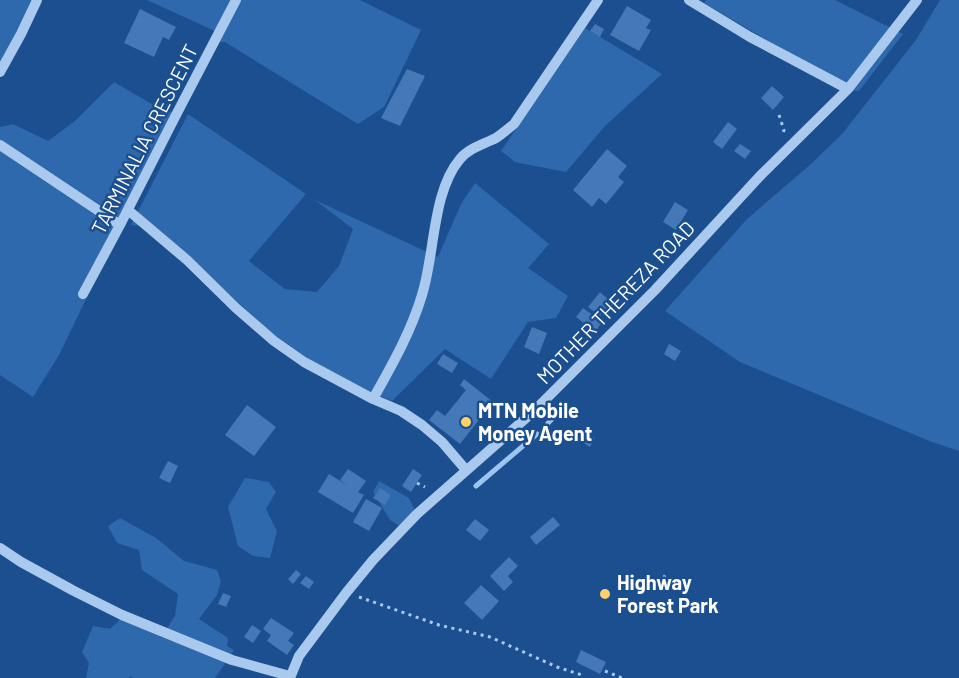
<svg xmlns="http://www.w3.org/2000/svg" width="959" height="678" font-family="Barlow,sans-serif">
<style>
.green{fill:#2e69ad}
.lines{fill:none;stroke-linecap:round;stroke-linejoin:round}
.stream{stroke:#9cc4f0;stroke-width:5}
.building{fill:#4478b7}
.path{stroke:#a9c9ee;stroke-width:3;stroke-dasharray:3 4.5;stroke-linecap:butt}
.minor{stroke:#a9c9ee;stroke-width:10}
.poi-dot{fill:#ffd166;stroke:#1b4f8f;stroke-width:2}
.labels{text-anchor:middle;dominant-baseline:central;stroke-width:5;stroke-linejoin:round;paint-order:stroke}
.street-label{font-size:20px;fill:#fff;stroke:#1b4f8f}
.poi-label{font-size:20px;font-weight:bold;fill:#fff;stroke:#1b4f8f;text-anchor:start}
</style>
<rect width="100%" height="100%" fill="#1b4f8f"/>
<path class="green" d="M0,0h31l-6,13 -25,62z
M147,0h83l-13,32z
M237,0h123l61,30 -37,77 -26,17 -133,-82h-10z
M706,0h129l68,34 -44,57 -11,-1 -15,-11 -129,-76z
M940,0h19v451l-27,-9 -192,-80 -75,-51 82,-92 64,-55 31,-30 74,-94z
M585,28l77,46 -57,52 -39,46 -51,-10 -14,-11z
M114,82l36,21 26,11 -117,241 -26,42 -33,-22v-248l13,-3 35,17 27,-20z
M188,114l118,80 -57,67 36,28 32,3 22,-26 14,-37 -38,-29 123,57 23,-53 14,-21 74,61 -21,24 40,28 -12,22 -28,4 -37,57 -46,-30 -53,52 -85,-36 -88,-80 -74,-59 -14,-1z
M245,478l24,4 7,10 -10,17 11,22 -7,27 -17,-2 -15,-10 -10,-39z
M379,481l30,17 10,21 -12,12 -17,-11 -17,-28z
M120,518l36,20 28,23 33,9 4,11 -4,14 -18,24 29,19 -1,8 7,4 -19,28h-82l-3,-2 -1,2h-43l3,-15 -7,-11 11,-26 17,3 18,-17 36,21 11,-17 3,-22 -36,-24 -3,-20 -22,-7 -9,-17z"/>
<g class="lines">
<path class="stream" d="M548,423l6,-6
M476,486l61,-52"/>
</g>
<path class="building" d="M627,6l24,14 -5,8 5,2 -12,21 -29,-16z
M140,9l36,18 -7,13 -6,-3 -9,20 -30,-14z
M595,24l9,5 -4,8 -10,-6z
M407,69l18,7 -25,50 -19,-8z
M772,86l12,11 -11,13 -12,-12z
M728,122l9,7 -15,20 -9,-7z
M740,144l11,7 -6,8 -11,-8z
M607,149l20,17 -9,11 6,5 -18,22 -7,-6 -7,9 -19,-17z
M675,202l13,8 -12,20 -13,-8z
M600,292l11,10 -11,14 -12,-9z
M583,308l19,14 -7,10 -19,-15z
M532,327l15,6 -8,21 -15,-7z
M669,344l12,7 -6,10 -11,-7z
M443,354l15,9 -6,10 -15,-9z
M464,379l29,23 -33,42 -31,-24 8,-10 8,6 21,-26 -6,-5z
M247,405l29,22 -22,29 -29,-21z
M587,433l8,5 -5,9 -8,-5z
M168,461l10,5 -8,17 -11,-5z
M348,469l18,12 -8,11 6,3 -11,18 -35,-21 11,-18 18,11 -7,-5z
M413,469l9,6 -11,17 -9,-6z
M380,488l11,7 -6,10 -12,-7z
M366,499l16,9 -13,23 -16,-9z
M553,517l7,8 -24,20 -6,-8z
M475,519l14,11 -9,11 -14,-11z
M509,557l9,9 -10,10 5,6 -9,9 -14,-15z
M296,570l5,4 -8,10 -5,-5z
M306,576l8,6 -5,7 -9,-6z
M481,585l18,16 -17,19 -18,-17z
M223,593l8,3 -5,11 -8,-3z
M271,618l23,15 -6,8 6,4 -7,10 -20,-14 4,-6 -8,-6z
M252,625l9,6 -8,12 -9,-6z
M581,650l25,12 -6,12 -24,-12z"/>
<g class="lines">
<path class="path" d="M779,115l5,15 -1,3
M417,483l8,4
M663,576l24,11
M359,597l80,28 51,12 67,30 28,9
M605,671l17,7"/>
<path class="minor" d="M689,0l61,37 98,52
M0,72l21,-38 16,-34
M0,145l120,80
M128,210l59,50 49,48 38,33 30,21 69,37 28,12 21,14 20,17 24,28
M83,294l37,-69 56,-110 60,-115
M373,399c19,-34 38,-67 49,-104 13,-41 10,-103 38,-136 9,-11 24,-15 36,-21 6,-4 12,-9 18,-14l84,-124
M0,548l21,14 53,29 48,24 110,45 58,16
M290,678l9,-22 47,-63 27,-33 44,-46 117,-103 121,-121 106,-115 87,-86 69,-89"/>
</g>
<g class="poi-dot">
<circle cx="466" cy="422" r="6"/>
<circle cx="605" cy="594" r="6"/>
</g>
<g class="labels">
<g class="street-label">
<text transform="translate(144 139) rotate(-63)">TARMINALIA CRESCENT</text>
<text transform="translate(615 302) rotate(-46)">MOTHER THEREZA ROAD</text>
</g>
<g class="poi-label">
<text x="478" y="410">MTN Mobile<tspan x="478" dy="23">Money Agent</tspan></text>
<text x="617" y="582">Highway<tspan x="617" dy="23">Forest Park</tspan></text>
</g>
</g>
</svg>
